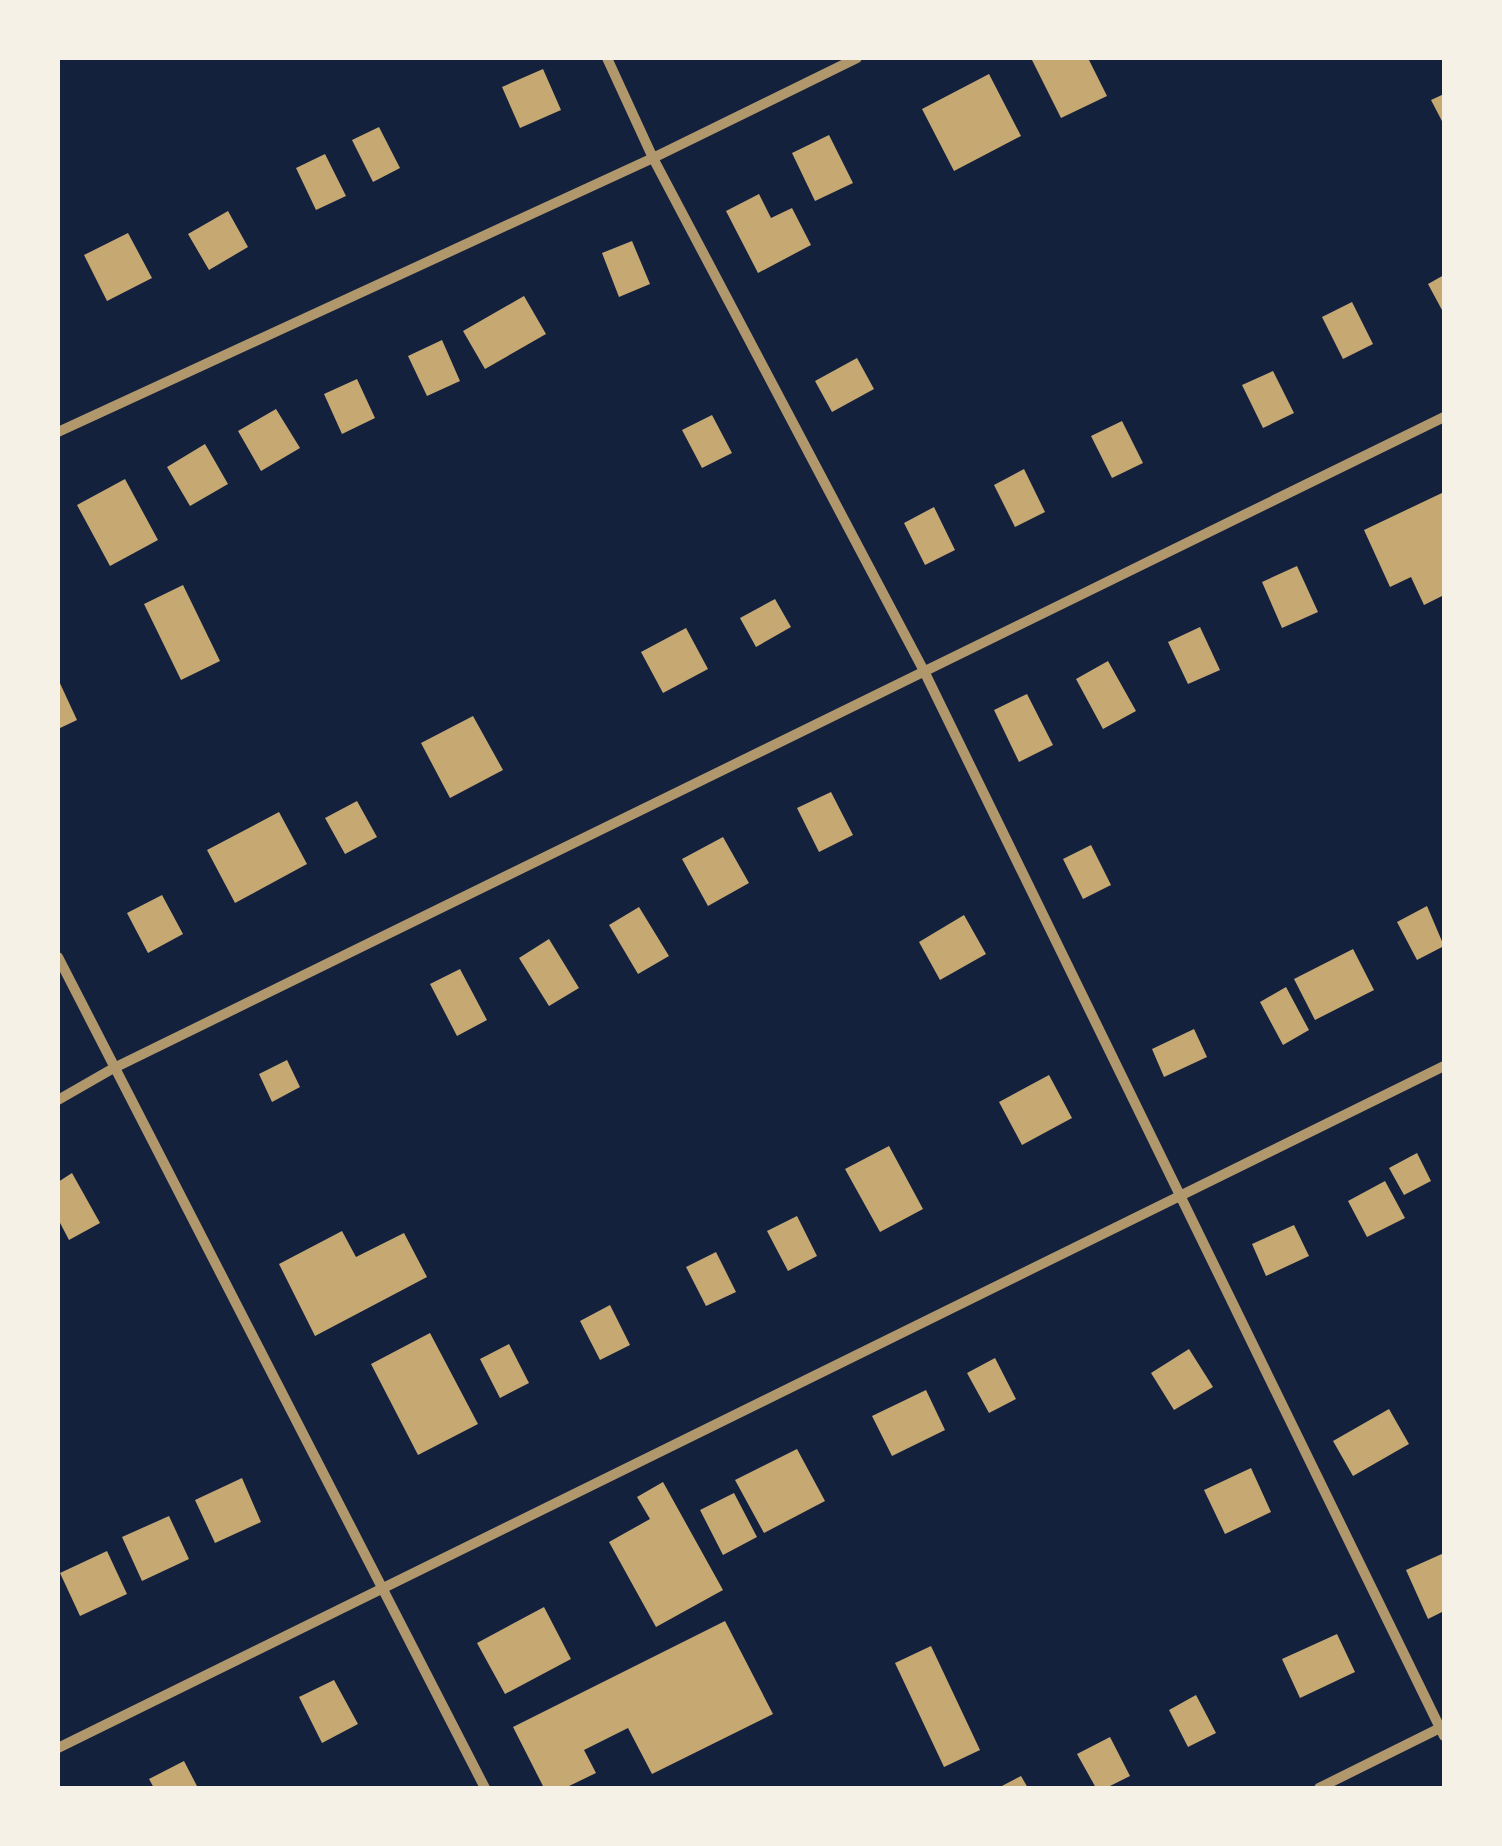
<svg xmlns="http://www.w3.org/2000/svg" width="1502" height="1846" font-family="Rubik,sans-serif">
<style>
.building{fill:#c6a872}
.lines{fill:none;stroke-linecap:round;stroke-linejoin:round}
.minor{stroke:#b1986c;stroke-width:10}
</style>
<rect width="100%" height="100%" fill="#14213d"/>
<path class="building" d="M1031,58h57l19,38 -46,22z
M543,69l18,41 -41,18 -18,-41z
M989,74l32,62 -67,35 -32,-62z
M1444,94v31l-13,-25z
M379,127l21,41 -27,14 -21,-42z
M829,135l24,48 -38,18 -23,-48z
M325,154l21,42 -30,14 -20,-42z
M759,194l12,24 21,-10 19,37 -53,28 -32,-62z
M228,211l20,36 -39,23 -21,-36z
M128,233l24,45 -45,23 -23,-46z
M632,241l18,43 -31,13 -17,-44z
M1444,275v33l-2,2 -14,-26z
M524,296l22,38 -61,35 -22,-38z
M1352,302l21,42 -30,15 -21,-42z
M442,340l18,41 -33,15 -19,-40z
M857,358l17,31 -42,23 -17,-31z
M1273,371l21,42 -31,15 -21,-43z
M357,379l18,39 -33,16 -18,-40z
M276,409l24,39 -39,23 -23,-40z
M712,415l20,38 -30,15 -20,-38z
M1122,421l21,42 -31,15 -21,-42z
M205,444l23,40 -38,22 -23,-39z
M1024,469l21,43 -30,15 -21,-42z
M125,479l33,61 -48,26 -33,-61z
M1444,492v103l-20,10 -13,-28 -21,10 -26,-57z
M934,507l21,43 -30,15 -21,-42z
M1297,566l21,46 -36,16 -20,-46z
M183,585l37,76 -39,19 -37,-76z
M775,599l16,28 -35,20 -16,-29z
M1200,627l20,43 -32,14 -20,-42z
M686,628l22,41 -45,24 -22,-41z
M1108,661l28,50 -33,18 -27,-50z
M58,679l19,41 -19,9z
M1027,694l26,51 -34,17 -25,-52z
M473,716l30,54 -53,28 -29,-55z
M831,792l22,43 -34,17 -22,-44z
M357,801l20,36 -32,17 -20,-36z
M279,812l28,52 -72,39 -28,-53z
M723,837l26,46 -41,23 -26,-47z
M1091,845l20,40 -28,14 -20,-40z
M162,895l21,39 -35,19 -21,-40z
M1427,906l17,40 -27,14 -20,-38z
M639,907l30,49 -31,18 -29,-49z
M964,915l22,39 -46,26 -21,-38z
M549,939l30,49 -30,18 -30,-48z
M1353,949l21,41 -59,30 -21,-41z
M460,969l27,51 -30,16 -27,-52z
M1286,987l23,43 -26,15 -23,-43z
M1194,1029l13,28 -43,20 -12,-28z
M287,1060l13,27 -28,15 -13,-28z
M1049,1075l23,43 -50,27 -23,-43z
M889,1146l34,63 -43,23 -35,-63z
M1417,1153l14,28 -27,14 -15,-27z
M72,1173l28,50 -31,17 -11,-21v-37z
M1385,1181l20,37 -38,19 -19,-36z
M797,1216l20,40 -29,15 -21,-40z
M1294,1225l15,31 -43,20 -14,-32z
M342,1231l14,26 48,-24 23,44 -112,59 -36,-72z
M716,1252l20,40 -30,14 -20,-39z
M610,1305l20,40 -30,15 -20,-39z
M430,1333l48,91 -60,31 -47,-91z
M509,1344l20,39 -29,15 -20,-39z
M1189,1349l24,38 -39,23 -23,-37z
M995,1358l21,41 -27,14 -22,-40z
M926,1390l19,40 -53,26 -20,-40z
M1389,1409l20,35 -56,32 -20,-35z
M797,1449l28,52 -61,32 -29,-53z
M1251,1468l20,44 -46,22 -21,-44z
M242,1478l19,44 -46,21 -20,-43z
M663,1482l60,108 -67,37 -47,-85 41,-23 -13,-22z
M734,1493l23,44 -34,18 -23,-45z
M169,1516l20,43 -47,22 -20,-44z
M107,1551l20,43 -47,22 -20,-43z
M1444,1553v58l-16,8 -22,-49z
M544,1607l27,52 -66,35 -28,-51z
M725,1621l48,93 -121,60 -24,-46 -44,22 12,23 -31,15h-21l-31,-61z
M1337,1634l18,38 -55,26 -18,-39z
M931,1646l49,104 -36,17 -49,-104z
M334,1680l24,44 -36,19 -23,-46z
M1196,1695l20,38 -28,14 -19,-37z
M1110,1737l20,39 -24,12h-10l-19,-34z
M184,1761l14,27h-44l-5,-9z
M1021,1776l7,12h-30z"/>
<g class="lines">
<path class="minor" d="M607,58l46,100 271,513 520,1065
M58,432l595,-274 204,-100
M58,957l427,831
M58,1100l54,-31 1332,-652
M58,1748l1386,-682
M1319,1788l125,-62"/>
</g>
<rect width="1502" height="1846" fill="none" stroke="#f6f1e7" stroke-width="120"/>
</svg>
